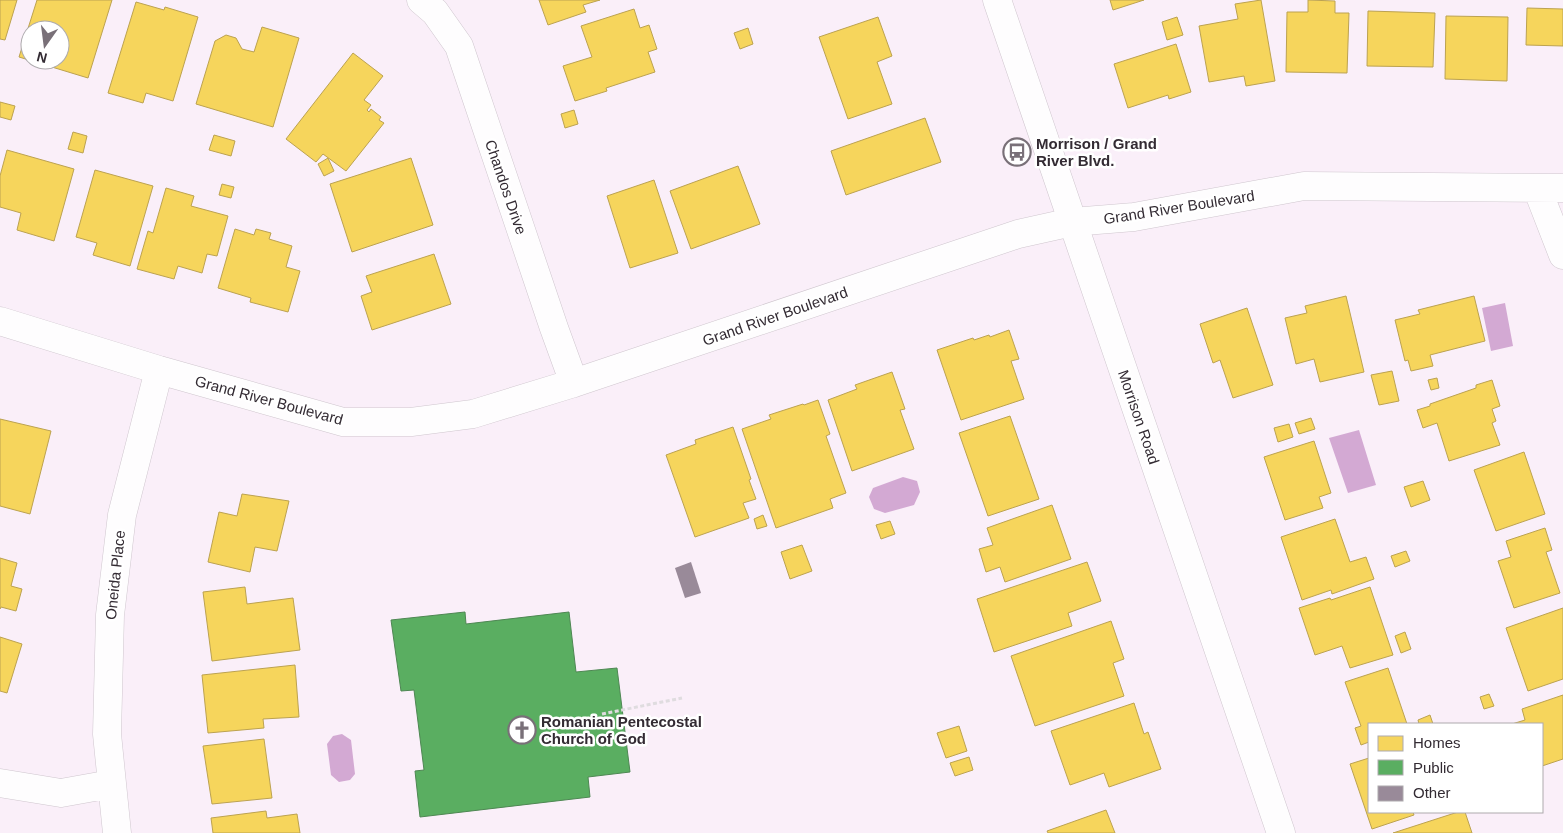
<svg xmlns="http://www.w3.org/2000/svg" width="1563" height="833" font-family="Helvetica,sans-serif">
<style>
.water{fill:#d3a9d3}
.homes{fill:#f6d55c;stroke:#bca250;fill-rule:evenodd}
.public{fill:#5aae61;stroke:#4e8753}
.building{fill:#998a99}
.lines{fill:none;stroke-linecap:round;stroke-linejoin:round}
.minor-casing{stroke:#cfc6ce;stroke-width:29}
.tertiary-casing{stroke:#cfc6ce;stroke-width:29}
.path{stroke:#dfdcdf;stroke-width:3;stroke-dasharray:4 2.5;stroke-linecap:butt}
.minor{stroke:#fefdfe;stroke-width:28}
.tertiary{stroke:#fefdfe;stroke-width:28}
.labels{text-anchor:middle;dominant-baseline:central;stroke-width:5;stroke-linejoin:round;paint-order:stroke}
.poi-label{font-size:15px;font-weight:bold;fill:#332b33;stroke:#fff;text-anchor:start}
.street-label{font-size:15px;fill:#332b33;stroke:#fff}
</style>
<rect width="100%" height="100%" fill="#faeff9"/>
<path class="water" d="M1505,303l8,43 -22,5 -9,-43z
M1359,430l17,55 -28,8 -19,-55z
M903,477l14,4 3,11 -6,13 -29,8 -11,-4 -5,-12 4,-9z
M342,734l9,6 4,34 -5,6 -11,2 -8,-7 -4,-31 6,-8z"/>
<path class="homes" d="M0,0h17l-12,40 -5,-1z
M37,0h75l-24,78 -69,-21zM30,30h30v30h-30z
M539,0h61l-17,5 3,7 -38,13z
M1110,0h34l-31,10z
M1261,0l14,81 -29,5 -2,-10 -35,6 -10,-56 39,-7 -3,-15z
M1308,0l27,1v12h14l-2,60 -61,-1 1,-60h21z
M136,2l28,8 1,-3 33,10 -25,84 -27,-8 -3,10 -35,-10z
M1527,8l36,1v37l-37,-1z
M634,9l6,19 9,-3 8,24 -9,3 7,20 -49,16 1,3 -32,10 -12,-35 29,-9 -11,-31z
M1368,11l67,2 -2,54 -66,-1z
M1446,16l62,1 -1,64 -62,-2z
M878,17l14,39 -15,6 15,42 -44,15 -29,-82z
M1177,17l6,18 -16,5 -5,-18z
M262,27l37,11 -26,89 -77,-23 19,-63 11,-6 10,3 6,11 12,3z
M748,28l5,16 -13,5 -6,-16z
M1176,44l15,48 -22,7 -1,-4 -40,13 -14,-44z
M353,53l30,23 -19,24 7,5 -4,5 2,2 2,-3 10,8 -2,3 5,3 -38,48 -23,-17 -7,8 -30,-23z
M0,102l15,4 -4,14 -11,-3z
M574,110l4,14 -13,4 -4,-14z
M925,118l16,44 -95,33 -15,-44z
M73,132l14,4 -4,17 -15,-4z
M214,135l21,6 -4,15 -22,-6z
M7,150l67,19 -20,72 -37,-11 4,-17 -21,-6v-31z
M328,158l6,13 -10,5 -6,-12z
M411,158l22,67 -81,27 -22,-68z
M738,166l22,58 -69,25 -21,-58z
M95,170l58,16 -23,80 -37,-11 4,-12 -21,-6z
M654,180l24,73 -48,15 -23,-72z
M222,184l12,3 -3,11 -12,-3z
M166,188l28,8 -3,10 37,10 -11,40 -10,-2 -5,19 -24,-7 -4,13 -37,-10 11,-38 5,2z
M235,229l19,6 2,-6 15,4 -2,6 23,7 -6,21 14,4 -12,41 -38,-10 1,-4 -33,-10z
M434,254l17,50 -79,26 -11,-34 11,-4 -6,-16z
M1346,296l18,76 -44,10 -6,-23 -18,5 -11,-46 22,-5 -2,-7z
M1474,296l11,45 -55,14 3,11 -22,5 -3,-11 -3,1 -10,-41 25,-6 -2,-4z
M1247,308l26,77 -40,13 -13,-38 -7,3 -13,-39z
M1009,330l10,29 -8,2 13,38 -63,21 -24,-70 36,-12 1,2 15,-5 1,2z
M1392,371l7,30 -20,4 -8,-30z
M892,372l13,37 -5,1 14,39 -62,22 -24,-71 29,-11 -2,-4z
M1437,378l2,10 -8,2 -3,-10z
M1492,380l8,26 -8,3 4,12 -4,2 8,22 -51,16 -12,-38 -14,5 -6,-18 13,-4v-2l46,-16v-3z
M818,400l12,34 -4,2 20,57 -16,6 3,9 -57,20 -34,-99 29,-10 -2,-4 34,-11 1,1z
M1010,416l29,83 -51,17 -29,-83z
M1311,418l4,11 -16,5 -4,-11z
M0,419l51,12 -21,83 -30,-8z
M1289,424l4,13 -15,5 -4,-14z
M733,427l18,52 -2,1 7,19 -13,4 6,15 -54,19 -29,-82 30,-11 -1,-4z
M1314,441l17,52 -12,4 4,11 -38,12 -21,-63z
M1524,452l21,62 -49,17 -22,-61z
M1423,481l7,19 -19,7 -7,-20z
M242,494l47,7 -12,50 -22,-4 -5,25 -42,-10 11,-50 18,4z
M1052,505l19,54 -66,23 -5,-15 -14,5 -7,-23 14,-4 -6,-17z
M763,515l4,11 -10,3 -3,-10z
M1335,519l15,43 16,-5 8,22 -42,15 -1,-4 -29,10 -21,-63z
M890,521l5,13 -14,5 -5,-14z
M1545,528l7,22 -6,2 14,41 -46,15 -16,-47 13,-4 -5,-16z
M802,545l10,26 -22,8 -9,-27z
M1406,551l4,10 -15,6 -4,-11z
M0,558l17,5 -6,23 11,3 -6,22 -15,-4 -1,2z
M1087,562l14,39 -33,12 4,13 -78,26 -17,-53z
M245,587l2,17 46,-6 7,52 -88,11 -9,-69z
M1370,587l23,68 -43,13 -8,-22 -27,9 -16,-47 31,-10 1,2z
M1563,608v71l-35,12 -22,-63z
M1111,621l13,38 -11,4 11,33 -89,30 -24,-70z
M1405,632l6,17 -10,4 -6,-17z
M0,637l22,7 -15,49 -7,-2z
M295,665l4,52 -36,2 1,9 -56,5 -6,-58z
M1388,668l19,56h-38v18l-8,3 -6,-17 6,-2 -16,-44z
M1489,694l5,12 -10,3 -4,-12z
M1563,695v64l-21,7v-42h-30l13,-4 -3,-11z
M1134,703l10,31 4,-2 13,37 -52,18 -5,-14 -34,12 -19,-54z
M1430,715l3,9h-14l-1,-4z
M959,726l8,25 -21,7 -9,-25z
M264,739l8,59 -60,6 -9,-58z
M969,757l4,13 -18,6 -5,-13z
M1369,758v54h44l1,3 -42,14 -22,-65z
M1106,810l9,23h-67l-1,-2z
M266,811l1,7 30,-4 3,19h-87l-2,-15z
M1458,812h7l7,21h-79z"/>
<path class="public" d="M465,612l1,12 103,-12 7,60 41,-4 13,104 -42,5 2,20 -170,20 -5,-46 9,-1 -10,-80 -13,1 -10,-71z"/>
<path class="building" d="M691,562l10,31 -16,5 -10,-30z"/>
<g class="lines">
<g class="minor-casing">
<path id="minor" d="M421,0l14,12 24,34 95,282 20,55
M1537,188l26,67
M0,321l159,49 184,52h68l62,-8 101,-31 444,-149 54,-12 62,-5 170,-31 259,2
M0,783l61,10 50,-9
M117,833l-10,-99 3,-119 12,-100 37,-145"/>
</g>
<g class="tertiary-casing">
<path id="tertiary" d="M997,0l284,833"/>
</g>
<path class="path" d="M602,714l80,-16"/>
<use href="#minor" class="minor"/>
<use href="#tertiary" class="tertiary"/>
</g>
<defs>
<g id="bus-ring" transform="scale(1.4375)"><circle r="9.5" fill="#fff" stroke="#797078" stroke-width="1.5"/><path d="M-5-6H5V4H4V6H2V4H-2V6H-4V4H-5ZM-3.5-4V0h7V-4ZM-3.5 1.2v1.5H-2V1.2ZM2 1.2v1.5H3.5V1.2Z" fill="#797078"/></g>
<g id="church-ring" transform="scale(1.4375)"><circle r="9.5" fill="#fff" stroke="#797078" stroke-width="1.5"/><path d="M-1.2-6h2.4v3.5h3.3v2.4h-3.3V6h-2.4V-.1h-3.3v-2.4h3.3Z" fill="#797078"/></g>
</defs>
<g fill-rule="evenodd">
<use href="#bus-ring" x="1017" y="152"/>
<use href="#church-ring" x="522" y="730"/>
</g>
<g class="labels">
<g class="poi-label">
<text x="1036" y="143">Morrison / Grand<tspan x="1036" dy="17">River Blvd.</tspan></text>
<text x="541" y="721">Romanian Pentecostal<tspan x="541" dy="17">Church of God</tspan></text>
</g>
<g class="street-label">
<text transform="translate(506 187) rotate(71)">Chandos Drive</text>
<text transform="translate(1179 207) rotate(-9)">Grand River Boulevard</text>
<text transform="translate(775 316) rotate(-19)">Grand River Boulevard</text>
<text transform="translate(269 400) rotate(15)">Grand River Boulevard</text>
<text transform="translate(1139 417) rotate(71)">Morrison Road</text>
<text transform="translate(115 575) rotate(-84)">Oneida Place</text>
</g>
</g>
<rect x="1368" y="723" width="175" height="90" fill="#ffffff" stroke="#adaaad"/>
<rect x="1378" y="736" width="25" height="15" fill="#f6d55c" stroke="#adaaad"/>
<text x="1413" y="748" font-size="15" fill="#332b33">Homes</text>
<rect x="1378" y="760" width="25" height="15" fill="#5aae61" stroke="#adaaad"/>
<text x="1413" y="773" font-size="15" fill="#332b33">Public</text>
<rect x="1378" y="786" width="25" height="15" fill="#998a99" stroke="#adaaad"/>
<text x="1413" y="798" font-size="15" fill="#332b33">Other</text>
<g transform="translate(45 45) rotate(194)"><circle r="24" fill="#ffffff" stroke="#adaaad"/>
<path d="M0-4L9 19L0 12L-9 19Z" fill="#797078"/>
<text y="-8" font-size="14" font-weight="bold" text-anchor="middle" fill="#332b33">N</text>
</g>
</svg>
